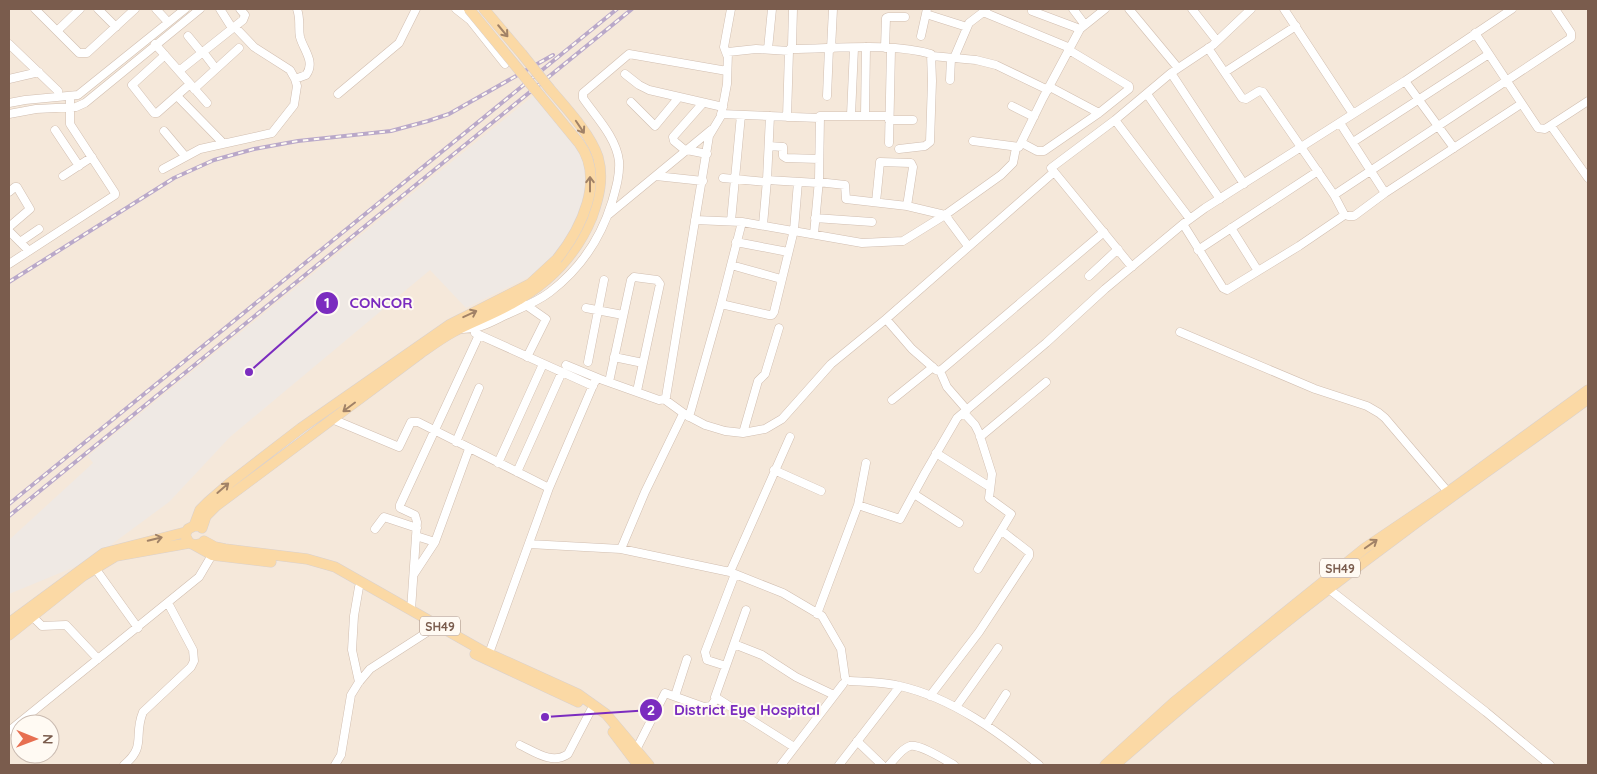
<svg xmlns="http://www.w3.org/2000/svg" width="1597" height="774" font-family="Quicksand,sans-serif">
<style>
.residential{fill:#f5e8da;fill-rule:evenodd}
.industrial{fill:#efe9e4}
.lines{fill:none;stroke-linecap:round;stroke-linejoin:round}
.minor-casing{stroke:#d1beb0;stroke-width:9}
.major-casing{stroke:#dad1cd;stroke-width:11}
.minor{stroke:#fff;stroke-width:8}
.major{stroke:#fbd9a5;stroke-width:10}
.rail-casing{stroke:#b9a8c9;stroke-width:4}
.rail{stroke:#fffaf3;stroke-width:2;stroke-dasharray:5.5;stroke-linecap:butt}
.major-bridge-casing{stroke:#dad1cd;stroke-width:11;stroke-linecap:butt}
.major-bridge{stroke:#fbd9a5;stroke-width:10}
.oneway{stroke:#a18267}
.labels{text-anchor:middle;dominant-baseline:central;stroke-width:4;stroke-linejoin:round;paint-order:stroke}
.shield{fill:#fffaf3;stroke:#a28b7f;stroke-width:1}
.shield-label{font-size:12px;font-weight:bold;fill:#7a5c4d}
.leader{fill:none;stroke:#7b2cbf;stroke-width:2}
.callout-dot{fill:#7b2cbf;stroke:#fffaf3;stroke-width:2}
.mark-label{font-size:15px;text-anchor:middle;font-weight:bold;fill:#fff}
.callout-label{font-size:15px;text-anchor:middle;font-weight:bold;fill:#7b2cbf;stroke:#fffaf3;stroke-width:4;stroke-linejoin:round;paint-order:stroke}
</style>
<rect width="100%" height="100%" fill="#fdf6ec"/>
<path class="residential" d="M9,9h1579v756h-1579zM20,724h30v30h-30z"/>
<path class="industrial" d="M534,95l56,63 2,39 -47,72 -79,39 -36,-38 -200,167 -61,65 -80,59 -80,33v-54l84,-77 -5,-7z"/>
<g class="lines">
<g class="minor-casing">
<path id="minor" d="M35,9l44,44h8l48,-44
M98,9l18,18
M156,9l12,13
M220,9l12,19
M456,9l14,11 35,44
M1073,9l12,16
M1129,9l49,59
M1192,9l25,32
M1284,9l69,105
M1032,11l48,18
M983,12l87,36
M926,14l41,13
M57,31l23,-22
M1475,33l63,95 7,1 43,-28
M188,36l14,17
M921,36l6,-27
M9,44l49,47
M155,44l52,59
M885,48l1,-30 2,-1h17
M768,49l4,-40
M791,49c43,0 99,-7 140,5l1,27 -2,61 -5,4 -26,3
M831,49l2,-40
M203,52l13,17
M165,55l-33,30 22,28h3l33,-29
M727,55l-3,-8 7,-38
M932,56l44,4 20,5 52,25
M954,58l15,-35 17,-13
M179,71l64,-51 2,-5 -5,-6
M1225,72l71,-46
M1171,73l73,111
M625,74l14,11 10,5 74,17
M9,79l30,-7
M295,79l11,-4c10,-13 -3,-26 -6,-38 -2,-10 1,-17 -3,-28
M950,80l1,-22
M1405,81l49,67
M1050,87l49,26
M194,89l45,-41
M338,94l61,-51 17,-34
M1147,94l73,105
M177,96l46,47
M827,96l2,-48
M631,102l24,24 24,-29
M9,103l16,-3 53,-5 107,-86
M1012,106l22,11
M9,114l27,-5 40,-2 9,-4 115,-94
M721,114l98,4
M851,115l3,-67
M865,115l1,-68
M787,117l2,-66
M889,120h24
M1115,120l75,99
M1340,123l45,70
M1551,126l37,52
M55,130l24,36
M164,131l21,25
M973,141l46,6 24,-49 37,-69 25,-20
M1353,142l136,-88
M889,143l2,-94
M1022,143l15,8h7l55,-38 30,-24v-3l-60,-36
M769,146l14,1v9l3,2 33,1
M687,150l20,4
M686,151l-12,-10 -1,-4 30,-34
M163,169l37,-20 72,-16 22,-28 3,-19 -2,-7 -5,-9 -36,-23 -19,-20
M63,176l29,-19
M656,176l47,5
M723,178l44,4
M767,180l51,3
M818,182l27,3 1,14 61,7 38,9 23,31
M9,192l6,-5h2l13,22 -21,18
M1334,195l237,-157v-5l-16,-24
M876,202l4,-40 31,1 2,4 -6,39
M1344,214l4,2h6l31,-23 136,-89
M608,215l103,-85
M815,218l57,4
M695,220l47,2 120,21 41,-2 42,-26 56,-40 12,-12 3,-15
M731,221l10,-106
M1183,224l40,64 4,2 72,-44 44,-30 1,-2 -10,-19 -71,-103 -4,-1 -13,8 -4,-1 -34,-50
M763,225l4,-45 3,-64
M1231,228l27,43
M9,231l20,20
M814,234l5,-54 1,-64h69
M20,242l19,-13
M736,242l52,10
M1198,250l120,-79
M9,264l106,-69v-2l-45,-69v-28
M731,265l50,14
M1132,267l-81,-99 64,-48 56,-47 42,-28 38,-36
M1089,276l29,-27
M721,304l48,11h3l2,-3 20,-82 4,-48
M526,305l20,14 -19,38
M586,308l37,7
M886,319l168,-147
M459,329c20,1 30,-6 47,-14 15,-7 31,-13 44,-23 30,-23 51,-54 62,-90 4,-14 8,-27 7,-41 -3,-24 -23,-44 -36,-63v-5l46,-39 98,17
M1180,332l135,57 52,17 12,7 6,5 63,74
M475,333l118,53
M614,357l29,6
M588,362l16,-82
M566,365l34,14
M940,371l7,16 20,23
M609,382l22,-102 3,-3 23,3 3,4 -23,107
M664,399l22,16 19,10 20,6 18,2 22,-4 17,-10 49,-55 55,-45 26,30 24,21 4,1 164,-139
M892,400l41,-33
M964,413l11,12 4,8 13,41 -3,24 22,16 -33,55
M689,417l32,-113 21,-82
M332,419l67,28 12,-25h7l131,66
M743,433l15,-52 7,-7 14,-46
M980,437l66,-55
M456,442l23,-54
M936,453l54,34
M498,463l45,-99
M774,470l47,21
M517,472l45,-100
M914,494l45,29
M858,505l42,14 25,-46 32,-55 89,-75 59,-54 78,-65 22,-16 200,-127 107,-72
M375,529l9,-12 33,11
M416,536l19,6
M529,544l92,5 109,23 53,21 39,23 19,33 4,28
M621,549l24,-57 38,-78
M95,568l43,60
M730,572l60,-135
M414,574l21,-32 34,-93
M1325,586l161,126 64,53
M411,610l6,-88 -2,-7 -15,-7v-3l79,-170
M746,610l-31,87 79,50
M817,614l41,-109 8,-42
M32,616l10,10 24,-1 32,34
M734,644l28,11 34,22 38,18
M487,659l62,-171 45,-105 3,-4h3l59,21 5,-1 2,-2 43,-261 12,-20 6,-32 1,-32 28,-3 33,2 3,-5 1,-37
M726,666l-19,-6 -2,-8 30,-78
M850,681c16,1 34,1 50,5 52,12 99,46 139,79
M359,682l-7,-32 2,-34 5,-29
M675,696l12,-37
M930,696l49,-64 50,-76v-4l-27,-21
M956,707l42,-59
M986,725l20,-31
M9,731l190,-154 13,-22
M857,741l25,24
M520,745c15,7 32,20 48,9l23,-44
M636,750l29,-57 39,14 7,-1 5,-7
M124,765c23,-19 9,-29 19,-53l48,-45 3,-6 -1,-11 -25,-47
M335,765l6,-10 10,-60 8,-13 11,-13 62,-40
M781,765l62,-81
M839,765l61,-79
M889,765c5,-5 13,-17 21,-19 10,-2 35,14 44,19"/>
</g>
<g class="major-casing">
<path id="major" d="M484,9l38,45
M194,526l6,-16 8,-8 23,-20 70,-54 148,-103 81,-41 27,-25
M202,528l4,-12 10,-10 205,-153c10,-7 21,-15 32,-21 18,-10 39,-17 58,-28 37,-20 65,-48 81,-87 7,-20 12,-39 6,-60 -8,-24 -32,-49 -48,-68
M204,541l11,6 10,2 82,10 28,8 148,84 95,43 28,20 43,51
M189,543l-4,-8 3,-6 6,-3h6
M194,545l18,10 59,7
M9,623l95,-70 82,-21
M9,635l74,-59 33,-20 73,-13 6,2 5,-1
M475,654l103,48
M613,732l25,33
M1105,765l68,-62 192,-155 83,-56 140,-102
M1115,765c93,-82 189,-159 289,-233 60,-45 123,-88 184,-133"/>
</g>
<use href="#minor" class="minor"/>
<use href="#major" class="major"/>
<g class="rail-casing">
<path id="rail" d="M9,282l165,-104 40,-18 40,-11 44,-8 93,-10 37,-10 21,-7 104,-59
M9,504l608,-495
M9,516l623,-507"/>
</g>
<use href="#rail" class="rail"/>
<g class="major-bridge-casing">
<path id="major-bridge" d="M469,9l110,134c27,36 2,86 -22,116
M522,54l28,35"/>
</g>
<use href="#major-bridge" class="major-bridge"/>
</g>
<defs><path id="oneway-shaft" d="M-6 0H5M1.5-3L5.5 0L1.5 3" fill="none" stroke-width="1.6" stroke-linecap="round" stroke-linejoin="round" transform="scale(1.25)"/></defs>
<g class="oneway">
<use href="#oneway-shaft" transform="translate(503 31) rotate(50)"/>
<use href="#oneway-shaft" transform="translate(580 127) rotate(56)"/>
<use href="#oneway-shaft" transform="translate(590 184) rotate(-90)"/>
<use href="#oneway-shaft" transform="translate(470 314) rotate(-25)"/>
<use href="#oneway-shaft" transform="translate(349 407) rotate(143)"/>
<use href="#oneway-shaft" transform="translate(223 488) rotate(-41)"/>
<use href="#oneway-shaft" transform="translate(155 539) rotate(-14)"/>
<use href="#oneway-shaft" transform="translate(1371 544) rotate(-35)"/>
</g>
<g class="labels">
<g class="shield">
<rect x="1320" y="558.5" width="40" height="19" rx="4"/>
<rect x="420" y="616.5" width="40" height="19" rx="4"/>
</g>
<g class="shield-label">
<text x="1340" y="568">SH49</text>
<text x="440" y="626">SH49</text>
</g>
</g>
<path class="leader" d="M249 372L327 303M545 717L651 710"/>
<g class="callout-dot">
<circle cx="249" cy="372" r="5"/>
<circle cx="545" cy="717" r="5"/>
<circle cx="327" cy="303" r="12"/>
<circle cx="651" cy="710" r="12"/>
</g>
<g class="mark-label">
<text x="327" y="308">1</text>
<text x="651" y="715">2</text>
</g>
<g class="callout-label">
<text x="381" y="308">CONCOR</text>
<text x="747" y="715">District Eye Hospital</text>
</g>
<rect width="1597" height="774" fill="none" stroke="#7a5c4d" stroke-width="20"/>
<g transform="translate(35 739) rotate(91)"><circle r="24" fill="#fffaf3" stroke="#cabbb1"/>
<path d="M0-4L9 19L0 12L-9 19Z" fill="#e76f51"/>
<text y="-8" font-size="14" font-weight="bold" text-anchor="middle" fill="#7a5c4d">N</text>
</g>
</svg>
